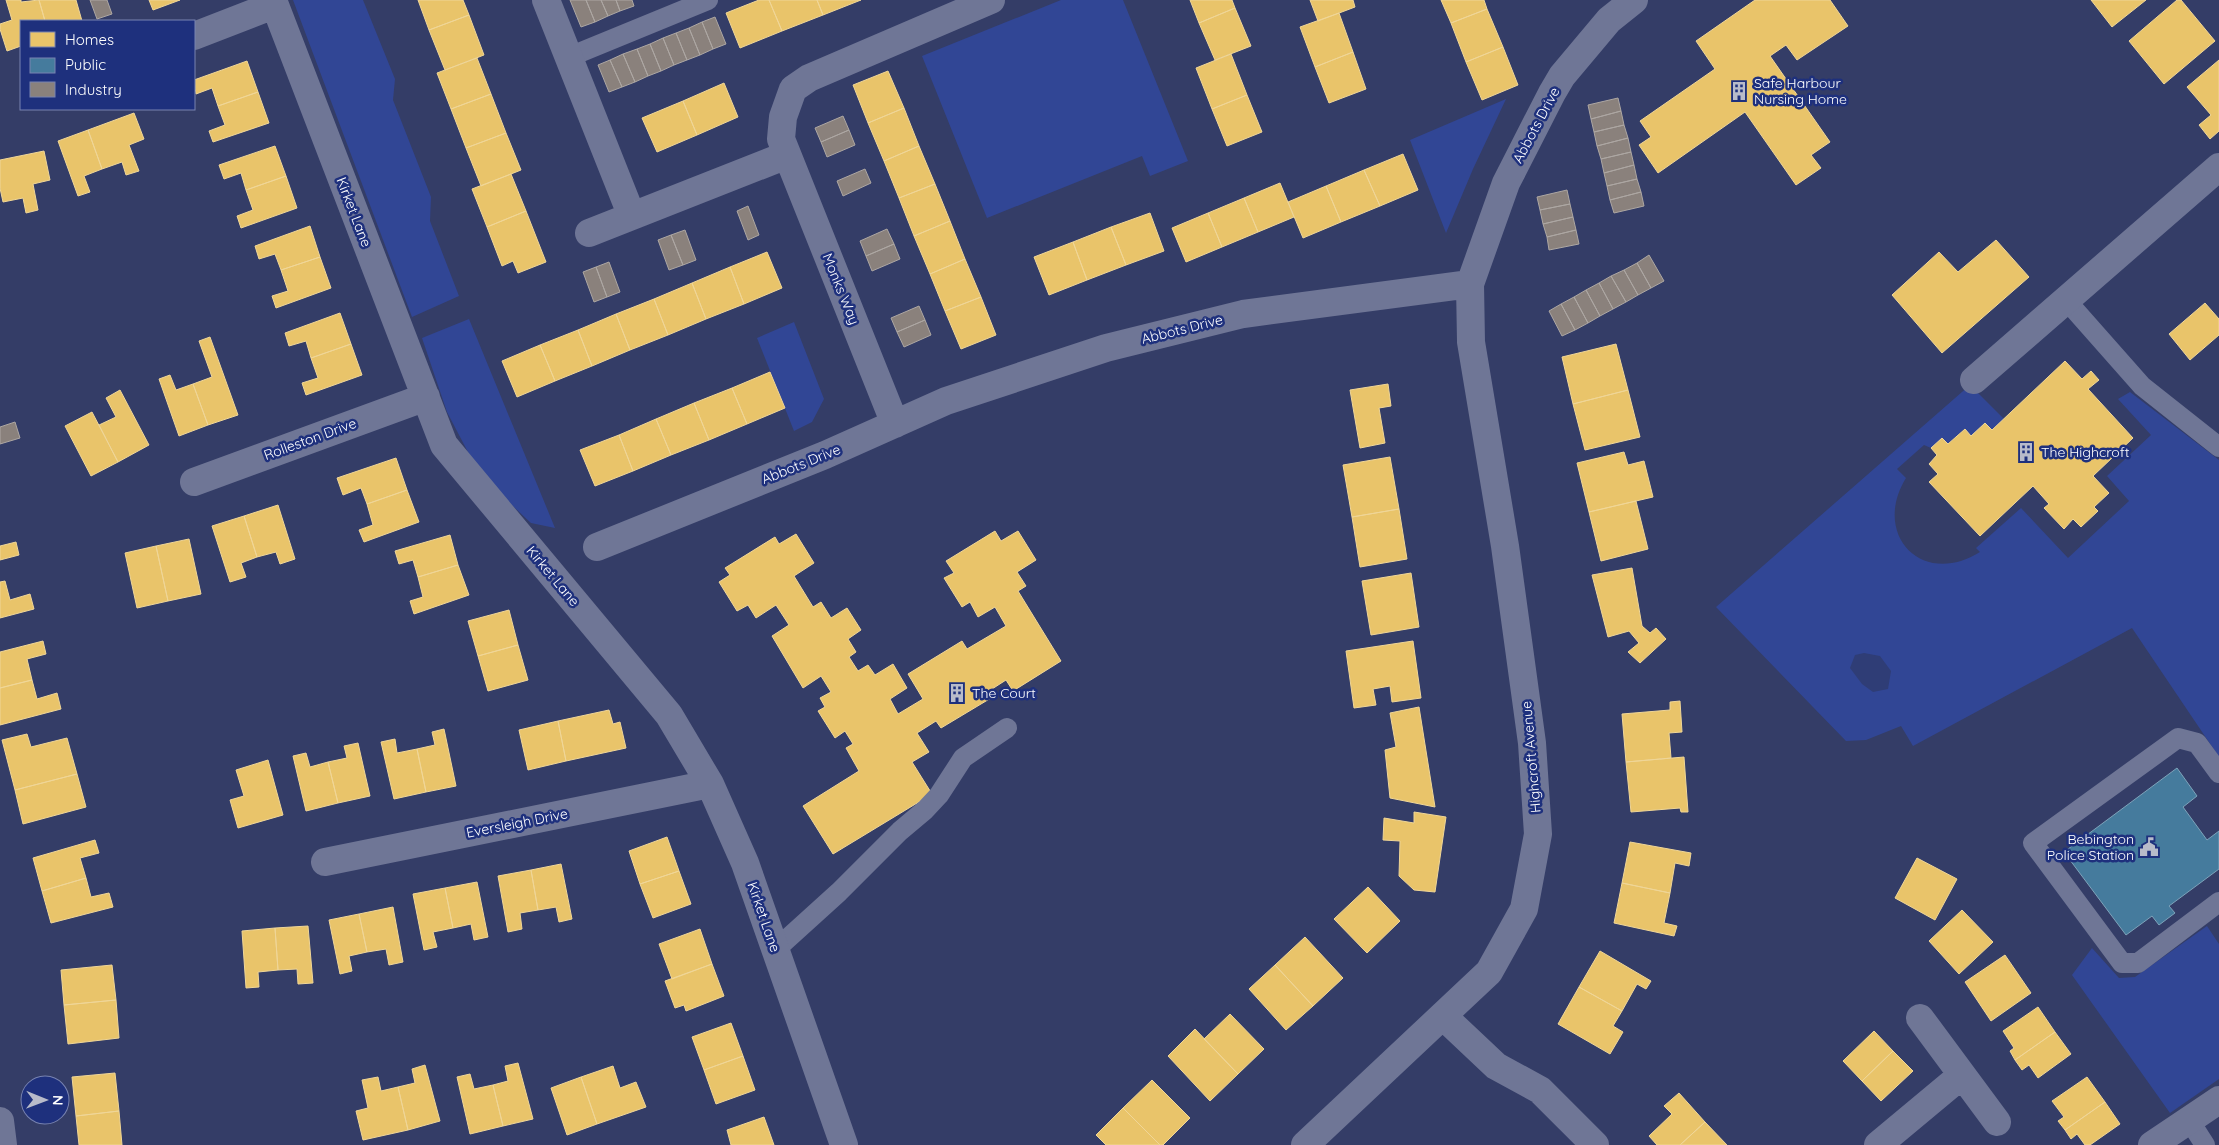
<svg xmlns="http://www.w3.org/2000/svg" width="2219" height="1145" font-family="Quicksand,sans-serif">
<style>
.green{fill:#314695}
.water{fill:#2f3d76}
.homes{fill:#e9c46a;stroke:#f0d697}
.public{fill:#457b9d;stroke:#7da3ba}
.industry{fill:#8a817c;stroke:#ada7a3}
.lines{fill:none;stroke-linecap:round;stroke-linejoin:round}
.service{stroke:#6f7696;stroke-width:20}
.minor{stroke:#6f7696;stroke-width:28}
.labels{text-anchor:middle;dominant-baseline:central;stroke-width:5;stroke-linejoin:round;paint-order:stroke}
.poi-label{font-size:14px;fill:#fff;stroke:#1e307d;text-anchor:start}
.street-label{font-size:14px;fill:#fff;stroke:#1e307d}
</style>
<rect width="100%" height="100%" fill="#343d67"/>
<path class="green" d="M293,0h70l32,79 -2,21 38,97 -1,24 29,75 -47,21z
M1061,0h62l65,161 -38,15 -8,-20 -155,62 -65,-162z
M1506,99l-33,70 -27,64 -36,-93z
M469,319l86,209 -24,-5 -29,-27 -33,-42 -22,-42 -25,-74z
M794,322l30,77 -12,23 -18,9 -37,-93z
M1970,385l34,34 -12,11 -7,-7 -14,13 -7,-7 -16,15 -6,-6 -11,10 -7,-3 -27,24 9,9c-35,57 17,110 74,74l-4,-4 45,-40 47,50 61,-57 -22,-25 44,-41 -33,-36 12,-7 89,68v297l-87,-129 -219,118 -12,-20 -35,14 -20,1 -130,-134z
M2207,926l12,18v135l-49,34 -98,-138 20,-27 27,30 16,-1z"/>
<path class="water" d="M1864,653l16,3 11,15 -3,18 -15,3 -11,-8 -12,-16 5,-13z"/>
<path class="homes" d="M6,0h15v2l18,-2 6,21h-24v25l-14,5 -7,-22v-5l12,-4z
M39,0h37l6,21h-37z
M149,0h31l-27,10z
M418,0h45l6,15 -40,15z
M759,0h10l13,31 -42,17 -14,-35z
M769,0h48l6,15 -41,16z
M817,0h44l-38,15z
M1190,0h42l3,8 -36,15z
M1310,0h43l2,7 -37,14z
M1441,0h43l3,9 -36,14z
M1755,0h75l18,26 -51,34 -11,-15 -16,11 60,86 -19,13 10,13 -25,17 -51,-73 -87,61 -19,-28 12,-8 -11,-16 75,-52 -19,-28z
M2091,0h55l-34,27z
M2177,0h4l34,41 -51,43 -35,-43z
M1235,8l16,38 -36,14 -16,-37z
M1487,9l16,38 -37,15 -15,-39z
M1339,13l14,39 -38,15 -15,-40z
M469,15l15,40 -39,15 -16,-40z
M1503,47l15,38 -36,15 -16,-38z
M1353,52l13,37 -37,14 -14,-36z
M1231,54l16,41 -35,14 -16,-41z
M477,58l14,36 -40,15 -14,-36z
M2219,60v71l-9,8 -11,-14 12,-10 -24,-28z
M247,61l11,31 -40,14 -6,-18 -16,6 -2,-14z
M888,71l16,37 -36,15 -15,-38z
M724,83l14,34 -41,18 -14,-34z
M258,92l11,31 -56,19 -4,-11 16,-6 -7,-19z
M491,94l15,39 -40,15 -15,-39z
M1247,95l15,37 -35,14 -15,-37z
M683,101l14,34 -40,17 -15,-34z
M904,108l15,38 -35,15 -16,-38z
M134,113l10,26 -15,6 10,26 -13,4 -4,-13 -20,7 -14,-39z
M88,130l14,39 -18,7 6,16 -12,4 -20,-55z
M506,133l15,37 -40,16 -15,-38z
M275,146l11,30 -40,14 -5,-17 -17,6 -5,-14z
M919,146l16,38 -36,14 -15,-37z
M44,151l6,29 -17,4 5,26 -12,3 -3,-15 -20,4 -3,-14v-28z
M1403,154l15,36 -38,16 -16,-36z
M1364,170l16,36 -39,16 -15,-36z
M511,174l15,37 -39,16 -15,-38z
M286,176l11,32 -56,20 -4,-12 16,-6 -7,-20z
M1280,183l14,34 -36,15 -14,-34z
M935,184l15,37 -36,15 -15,-38z
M1326,186l15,36 -38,16 -15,-36z
M1244,198l14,34 -36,15 -14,-34z
M526,211l20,51 -28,11 -5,-12 -11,5 -15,-39z
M1150,213l14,38 -38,14 -15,-38z
M1208,213l14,34 -36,15 -14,-34z
M950,221l15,38 -35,15 -16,-38z
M310,226l10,31 -39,13 -6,-16 -16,5 -4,-13z
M1111,227l15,38 -39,15 -14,-38z
M1996,240l33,37 -87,76 -50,-58 47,-43 19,20z
M1073,242l14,38 -38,15 -15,-38z
M767,252l15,36 -38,16 -14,-37z
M320,257l11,31 -55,20 -4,-12 16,-5 -7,-21z
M965,259l16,38 -36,14 -15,-37z
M730,267l14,37 -38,15 -14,-36z
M692,283l14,36 -38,16 -14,-36z
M981,297l15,38 -35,14 -16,-38z
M654,299l14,36 -38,15 -14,-36z
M2205,303l14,16v16l-29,25 -21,-26z
M340,313l11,31 -40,14 -5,-17 -17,5 -4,-13z
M616,314l14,36 -38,16 -14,-36z
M578,330l14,36 -37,15 -15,-36z
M210,337l28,78 -30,10 -15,-41 19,-7 -13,-36z
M351,344l11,31 -56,20 -4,-12 16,-5 -7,-20z
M1616,344l12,46 -55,14 -11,-47z
M540,345l15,36 -38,16 -15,-36z
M2065,361l17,18 9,-8 8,9 -11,9 45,49 -40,38 16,17 -15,14 4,4 -17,16 -8,-8 -9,10 -20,-21 5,-4 -16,-18 -53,50 -51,-54 9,-8 -9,-10 8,-9 -6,-7 11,-10 6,6 17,-15 6,7 14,-13 7,7z
M770,372l15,36 -38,16 -15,-36z
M170,375l6,15 17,-6 15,41 -29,11 -20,-57z
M1388,384l3,22 -12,2 6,35 -25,5 -10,-58z
M732,388l15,36 -38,16 -15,-37z
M120,390l29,55 -31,17 -19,-37 17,-8 -10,-19z
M1628,390l12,47 -55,13 -12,-46z
M694,403l15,37 -38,15 -15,-36z
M92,412l26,50 -27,14 -26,-50z
M656,419l15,36 -38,16 -14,-36z
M619,435l14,36 -38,15 -15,-36z
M1624,452l4,13 16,-4 9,36 -64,15 -12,-49z
M1390,457l9,52 -47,8 -9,-52z
M396,458l11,32 -40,14 -6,-16 -18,7 -6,-17z
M407,490l12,32 -55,20 -5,-12 14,-5 -6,-21z
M1636,501l12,48 -47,12 -12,-49z
M278,505l17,54 -15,5 -4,-12 -19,5 -13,-41z
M1399,509l8,50 -47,8 -8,-50z
M244,516l13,41 -16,6 5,14 -16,5 -18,-56z
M995,531l6,10 17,-10 18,29 -19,12 9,14 -8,5 43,70 -48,30 -7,-11 -14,9 4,6 -55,33 -5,-7 -19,12 12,19 -17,10 20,32 -99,60 -30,-48 56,-35 -13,-23 7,-4 -8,-13 -10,7 -17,-27 7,-4 -5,-9 11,-6 -10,-16 -18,12 -31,-52 17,-11 -13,-20 -20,13 -8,-13 -11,6 -18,-29 11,-7 -5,-7 50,-31 4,7 17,-10 18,29 -20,13 19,31 8,-5 10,16 16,-10 14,22 -13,9 8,13 -7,5 9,14 10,-6 7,10 18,-11 14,24 -17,11 8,15 25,-15 -15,-25 54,-33 5,8 39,-23 -11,-19 -17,10 -8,-15 -8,5 -18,-29 10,-5 -8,-12z
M450,535l8,30 -40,12 -5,-17 -14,4 -4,-13z
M189,539l12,55 -33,7 -12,-55z
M16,542l3,13 -19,5v-14z
M156,546l12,55 -31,7 -12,-55z
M458,565l11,30 -55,19 -4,-13 13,-4 -5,-20z
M1632,568l10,58 8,7 6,-5 10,11 -26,24 -12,-11 11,-9 -10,-12 -21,6 -16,-62z
M1411,573l8,54 -48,8 -9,-54z
M5,581l5,19 20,-6 4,15 -34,9v-36z
M509,610l9,35 -40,11 -10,-35z
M43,641l3,13 -19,5 5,21 -32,8v-36z
M1413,641l8,57 -29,4 -2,-16 -17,3 3,16 -22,3 -8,-57z
M518,645l10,35 -40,11 -10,-35z
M32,680l5,19 20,-6 4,16 -61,16v-37z
M1680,701l2,31 -13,1 2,25 -45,4 -4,-48 48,-4v-8z
M1419,707l16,100 -45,-9 -5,-48 11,-3 -6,-34z
M609,710l4,14 7,-2 6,26 -60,13 -8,-40z
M558,721l8,40 -38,9 -9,-40z
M444,729l12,57 -30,6 -9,-43 18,-4 -3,-13z
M27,734l4,13 36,-9 10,36 -62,16 -13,-50z
M395,739l2,14 20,-4 9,43 -32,7 -13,-57z
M358,743l12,53 -32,7 -10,-41 19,-4 -3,-12z
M306,753l4,14 18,-5 10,41 -32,8 -13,-55z
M1684,757l4,55h-7l-1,-4 -49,4 -5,-50z
M268,760l15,55 -45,13 -8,-28 14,-4 -8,-26z
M77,774l9,33 -63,17 -8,-34z
M1414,812l32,5 -11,75 -21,-2 -15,-14 1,-35 -17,-1 1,-22 30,5z
M667,837l12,34 -39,13 -11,-33z
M95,840l4,13 -19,5 6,20 -44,13 -9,-33z
M1630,842l61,11 -2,13 -14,-3 -5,30 -48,-10z
M1917,858l40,21 -22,41 -40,-22z
M561,864l11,55 -13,3 -3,-15 -18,3 -7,-40z
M531,870l7,40 -18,3 2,16 -14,3 -10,-56z
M679,871l12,33 -38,14 -13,-34z
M86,878l5,19 18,-4 4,14 -62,16 -9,-32z
M477,882l11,55 -14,3 -3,-16 -18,4 -8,-40z
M1622,883l48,10 -6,30 13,3 -3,10 -60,-13z
M1368,887l32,34 -33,32 -33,-34z
M445,888l8,40 -20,4 4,15 -13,3 -11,-56z
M393,907l10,55 -14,3 -3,-16 -19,3 -8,-38z
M1962,910l31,32 -34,32 -30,-33z
M359,914l8,38 -18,4 3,15 -12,3 -11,-54z
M308,926l5,57 -15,1 -1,-15 -19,1 -3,-42z
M275,928l3,42 -20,2 1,15 -13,1 -4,-57z
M700,929l12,35 -40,15 -13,-35z
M1305,937l38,41 -30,28 -38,-41z
M1600,951l51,30 -5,8 -9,-5 -15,27 -43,-24z
M2005,955l26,38 -40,28 -26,-39z
M712,964l12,32 -38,15 -2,-6 -9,3 -10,-27z
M112,965l4,35 -52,5 -3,-35z
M1275,965l38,41 -27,24 -37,-41z
M1579,987l43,24 -9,15 10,6 -13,22 -52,-30z
M116,1000l3,38 -51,6 -4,-39z
M2038,1007l17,25 -40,28 -5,-9 4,-3 -11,-17z
M1230,1014l34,35 -26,25 -34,-35z
M731,1023l12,33 -39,14 -12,-33z
M1195,1029l43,45 -28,27 -42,-45z
M1874,1031l19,20 -31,30 -19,-20z
M2055,1032l16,22 -33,24 -9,-13 -7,5 -7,-10z
M1893,1051l20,20 -32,30 -19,-20z
M743,1056l12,34 -39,14 -12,-34z
M518,1063l15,56 -30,7 -10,-41 15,-4 -3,-15z
M425,1065l15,56 -32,9 -10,-43 17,-4 -3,-14z
M613,1066l7,22 16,-6 10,25 -49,17 -16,-47z
M115,1073l4,38 -43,5 -4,-39z
M470,1074l4,15 19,-4 10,41 -33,8 -13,-57z
M378,1077l3,14 17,-4 10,43 -45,10 -7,-29 12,-3 -6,-28z
M581,1077l16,47 -30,11 -16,-47z
M2087,1077l18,25 -40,28 -7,-9 6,-4 -12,-16z
M1152,1080l38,38 -27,27h-3l-37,-37z
M1679,1093l26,29 -25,23h-23l-8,-9 23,-22 -8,-8z
M2105,1102l15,22 -30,21h-5l-8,-11 -6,5 -6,-9z
M1123,1108l37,37h-54l-10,-10z
M119,1111l3,34h-43l-3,-29z
M764,1117l10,28h-43l-4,-15z
M1705,1122l22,23h-47z"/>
<path class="public" d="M2177,768l20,28 -14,11 24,33 12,-9v38l-50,37 6,7 -16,12 -7,-9 -26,19 -62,-83z"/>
<path class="industry" d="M90,0h17l5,14 -15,5z
M570,0h16l9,22 -14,5z
M586,0h15l7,16 -13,6z
M601,0h15l4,11 -12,5z
M616,0h16l2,6 -14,5z
M715,17l11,27 -13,5 -11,-27z
M702,22l11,27 -13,6 -11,-27z
M689,28l11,27 -13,5 -11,-27z
M676,33l11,27 -13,5 -11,-27z
M663,38l11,27 -13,6 -11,-27z
M650,44l11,27 -13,5 -11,-27z
M637,49l11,27 -13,6 -12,-28z
M623,54l12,28 -13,5 -12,-27z
M610,60l12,27 -13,5 -11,-27z
M1618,98l3,13 -30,8 -3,-14z
M1621,111l3,14 -30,7 -3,-13z
M843,116l6,14 -28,12 -6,-14z
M1624,125l4,13 -31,8 -3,-14z
M849,130l6,15 -28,12 -6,-15z
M1628,138l3,14 -30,7 -4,-13z
M1631,152l3,13 -30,8 -3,-14z
M1634,165l3,14 -30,7 -3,-13z
M865,169l6,14 -28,13 -6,-15z
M1637,179l4,13 -31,8 -3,-14z
M1567,190l3,14 -30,6 -3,-13z
M1641,192l3,14 -30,7 -4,-13z
M1570,204l3,13 -30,7 -3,-14z
M748,206l11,29 -11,5 -11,-29z
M1573,217l3,13 -29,7 -4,-13z
M887,229l7,15 -28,12 -6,-15z
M685,230l11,30 -13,5 -12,-30z
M1576,230l3,14 -30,6 -2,-13z
M671,235l12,30 -14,5 -11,-30z
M894,244l6,15 -28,12 -6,-15z
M1649,255l15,26 -13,7 -14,-25z
M609,262l11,30 -13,5 -11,-30z
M1637,263l14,25 -13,7 -14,-25z
M596,267l11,30 -13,5 -11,-30z
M1624,270l14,25 -12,7 -15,-26z
M1611,276l15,26 -13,7 -14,-26z
M1599,283l14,26 -13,7 -14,-26z
M1586,290l14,26 -12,7 -14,-26z
M1574,297l14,26 -13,7 -14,-26z
M1561,304l14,26 -13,6 -13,-25z
M919,306l6,14 -28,12 -6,-14z
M925,320l6,15 -27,12 -7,-15z
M15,422l5,16 -20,6v-17z"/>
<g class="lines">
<path class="service" d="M569,57l139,-57
M2066,300l76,86 77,61
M2219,773l-22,-30 -19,-5 -145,105 89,120h16l81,-61
M775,950l64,-58 61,-61 25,-21 14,-15 24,-37 44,-30
M2189,1120l16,25"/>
<path class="minor" d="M273,0l171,445 225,270 41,69 35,79 99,282
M546,0l85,214
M194,36l80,-31
M589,233l198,-78
M1974,380l245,-213
M895,424l-114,-285 2,-22 10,-28 16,-11 182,-78
M194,482l232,-85
M597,547l228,-92 121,-54 160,-53 137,-34 227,-30 36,-101 46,-90 10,-17 47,-56 25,-20
M325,862l385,-78
M1443,1016l53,50 44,24 55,55
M1920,1018l77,104
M0,1121l3,24
M1305,1145l184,-173 35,-63 14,-75 -6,-91 -27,-197 -34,-204 -1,-58
M1878,1145l84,-70
M2152,1145l67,-45"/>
</g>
<defs>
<g id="building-bare" transform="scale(1.5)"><path d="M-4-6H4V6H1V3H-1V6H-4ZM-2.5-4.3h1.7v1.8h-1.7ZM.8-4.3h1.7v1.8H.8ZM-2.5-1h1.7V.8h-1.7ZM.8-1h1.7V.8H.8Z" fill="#b8bbca" stroke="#1e307d" stroke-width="2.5" paint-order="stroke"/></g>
<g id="civic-bare" transform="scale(1.5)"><path d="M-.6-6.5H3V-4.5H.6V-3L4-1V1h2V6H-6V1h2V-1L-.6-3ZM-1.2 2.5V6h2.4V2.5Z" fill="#b8bbca" stroke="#1e307d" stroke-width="2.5" paint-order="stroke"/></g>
</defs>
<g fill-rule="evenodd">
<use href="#building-bare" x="1739" y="91"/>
<use href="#building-bare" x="2026" y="452"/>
<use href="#building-bare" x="957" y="693"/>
<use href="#civic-bare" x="2149" y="847"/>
</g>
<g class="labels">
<g class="poi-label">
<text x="1754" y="83">Safe Harbour<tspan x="1754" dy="16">Nursing Home</tspan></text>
<text x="2041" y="452">The Highcroft</text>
<text x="972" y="693">The Court</text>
<text x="2134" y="839" text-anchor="end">Bebington<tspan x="2134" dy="16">Police Station</tspan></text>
</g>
<g class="street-label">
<text transform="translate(1536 125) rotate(-62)">Abbots Drive</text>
<text transform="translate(354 212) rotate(69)">Kirket Lane</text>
<text transform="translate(841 289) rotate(68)">Monks Way</text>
<text transform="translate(1182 329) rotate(-14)">Abbots Drive</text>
<text transform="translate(310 439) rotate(-20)">Rolleston Drive</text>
<text transform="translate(801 464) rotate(-22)">Abbots Drive</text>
<text transform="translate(553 576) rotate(50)">Kirket Lane</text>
<text transform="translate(1531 757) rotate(-95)">Highcroft Avenue</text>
<text transform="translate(517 823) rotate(-11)">Eversleigh Drive</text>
<text transform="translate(764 917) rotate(71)">Kirket Lane</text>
</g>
</g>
<rect x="20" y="20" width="175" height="90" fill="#1e307d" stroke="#7883b1"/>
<rect x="30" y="32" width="25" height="15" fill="#e9c46a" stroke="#7883b1"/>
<text x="65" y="45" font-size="15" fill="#ffffff">Homes</text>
<rect x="30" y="58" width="25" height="15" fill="#457b9d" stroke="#7883b1"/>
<text x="65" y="70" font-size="15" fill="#ffffff">Public</text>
<rect x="30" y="82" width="25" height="15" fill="#8a817c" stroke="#7883b1"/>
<text x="65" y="95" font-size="15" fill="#ffffff">Industry</text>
<g transform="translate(45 1100) rotate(91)"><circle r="24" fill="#1e307d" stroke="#7883b1"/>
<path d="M0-4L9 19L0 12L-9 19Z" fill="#b8bbca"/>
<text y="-8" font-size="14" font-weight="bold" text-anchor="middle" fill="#ffffff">N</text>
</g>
</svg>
